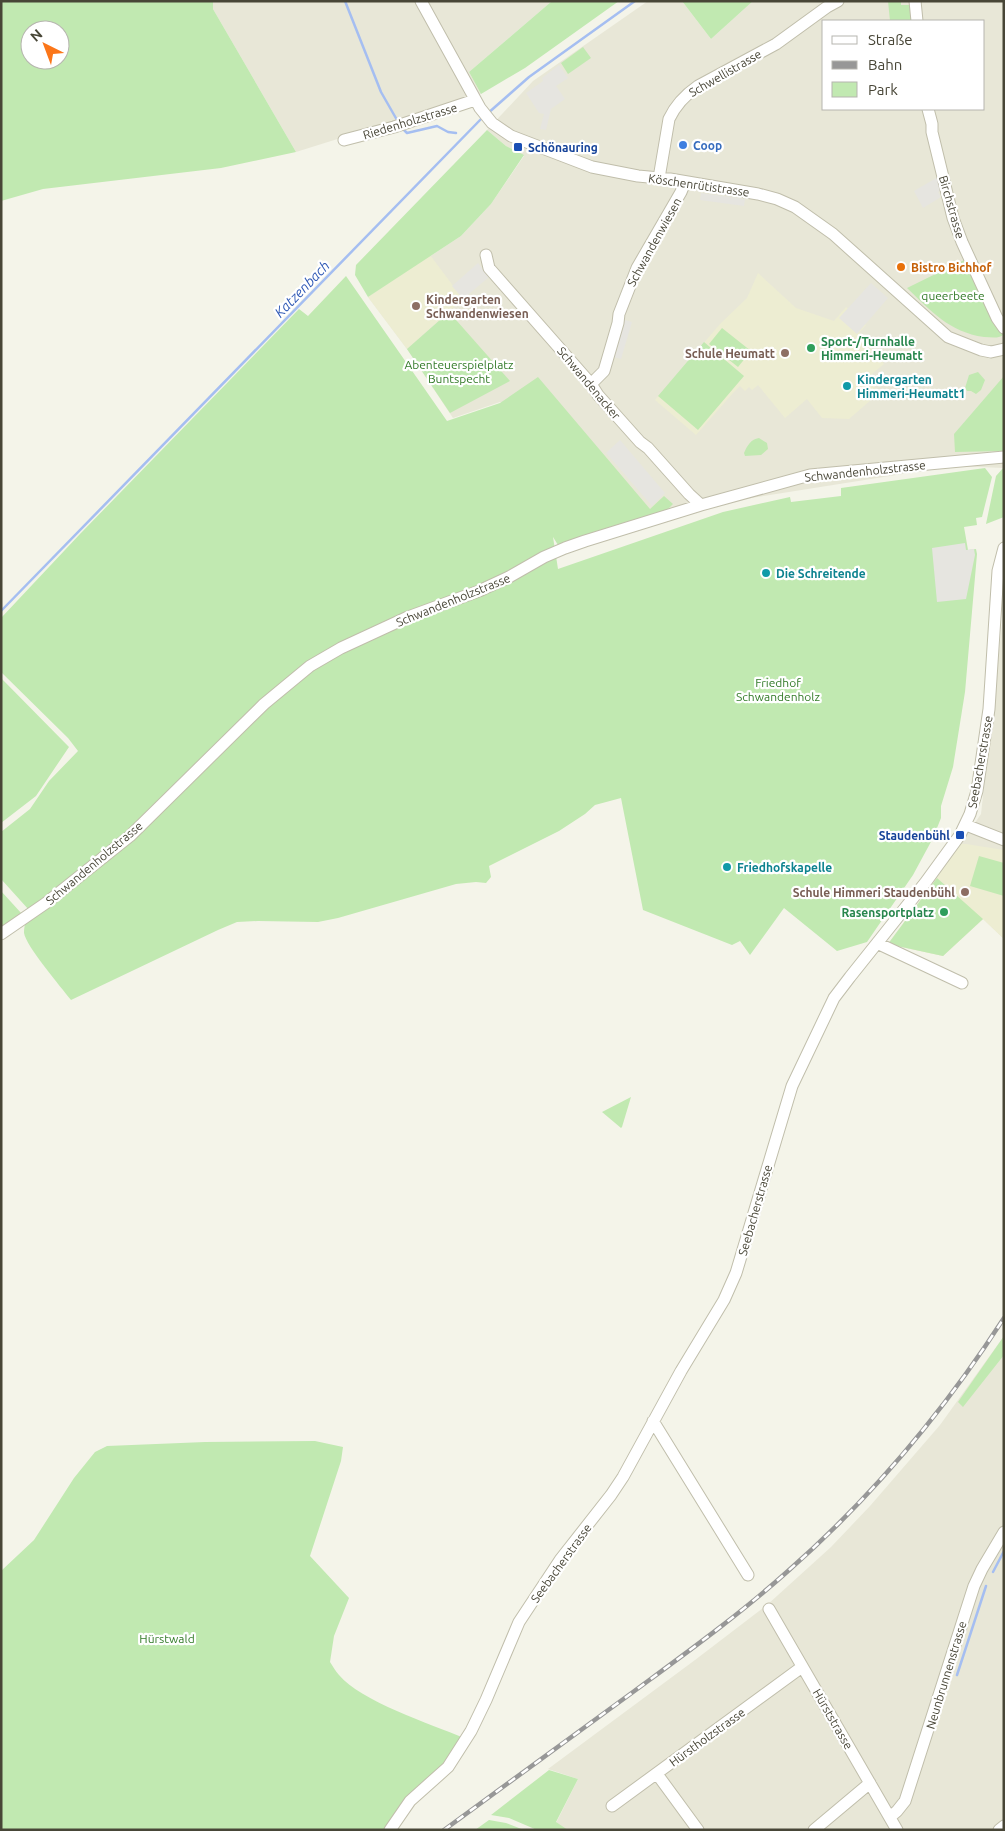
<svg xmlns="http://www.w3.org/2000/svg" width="1005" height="1831" font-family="Ubuntu,sans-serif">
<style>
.residential{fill:#e8e7d7;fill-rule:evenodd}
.education{fill:#ededd2}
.green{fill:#c1e9b1;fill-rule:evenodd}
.parking{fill:#e6e5e0}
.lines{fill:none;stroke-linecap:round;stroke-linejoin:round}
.stream{stroke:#a5bef1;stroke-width:2.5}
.minor-casing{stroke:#c0beab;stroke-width:13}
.minor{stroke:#fff;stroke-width:11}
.rail-casing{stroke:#979797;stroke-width:4.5}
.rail{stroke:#fff;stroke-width:2.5;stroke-dasharray:8;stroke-linecap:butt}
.shop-dot{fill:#3f7fe0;stroke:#fff;stroke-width:2}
.transit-dot{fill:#1a4fb4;stroke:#fff;stroke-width:2}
.food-dot{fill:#e8710a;stroke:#fff;stroke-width:2}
.education-dot{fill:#8d6e63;stroke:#fff;stroke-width:2}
.leisure-dot{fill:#2e9e5b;stroke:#fff;stroke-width:2}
.culture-dot{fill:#0f9aa8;stroke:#fff;stroke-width:2}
.labels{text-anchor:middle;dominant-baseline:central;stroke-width:4.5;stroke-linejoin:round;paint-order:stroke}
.street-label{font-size:12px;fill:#484637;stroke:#fff}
.shop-label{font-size:12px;font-weight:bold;fill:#366cbe;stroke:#fff;text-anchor:start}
.transit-label{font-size:12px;font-weight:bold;fill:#164399;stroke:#fff;text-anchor:start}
.food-label{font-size:12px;font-weight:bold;fill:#c56008;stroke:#fff;text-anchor:start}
.park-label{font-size:12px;fill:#337b29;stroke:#fff}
.education-label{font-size:12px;font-weight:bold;fill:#785e54;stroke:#fff;text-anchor:end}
.leisure-label{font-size:12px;font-weight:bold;fill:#27864d;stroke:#fff;text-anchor:start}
.culture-label{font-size:12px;font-weight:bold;fill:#0d838f;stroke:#fff;text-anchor:start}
.water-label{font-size:14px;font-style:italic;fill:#2f59b5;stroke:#fff}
</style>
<rect width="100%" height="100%" fill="#f4f4e9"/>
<path class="residential" d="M213,1h339l-83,71 12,22 -185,58 -83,-143z
M648,1h34l29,38 42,-38h251v467l-51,-2 -303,48 -150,-112 -47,16 -46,-69 -39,-52 93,-61 30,-32 33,-48 -18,-10 -19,-16 46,-49zM824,21h160v88h-160z
M1004,606v333l-21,-20 -40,37 -55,-12 49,-66 44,-64z
M1004,1336v494h-436l-12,-7 22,-44 -30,-10 147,-109 72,-55 64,-58 39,-41 70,-81z"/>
<path class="education" d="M430,255l33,44 -56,50 -39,-52z
M758,273l38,35 38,13 12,-14 20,18 -7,8 25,31 -17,14 12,15 -30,26 -27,-1 -15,-19 -22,19 -27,-33 -6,5 -3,-3 -4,4 -5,-5 -7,7 -37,42 -41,-35 65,-76 27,-26z
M961,844h5l38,6v89l-21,-20 -40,37 -55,-12z"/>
<path class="green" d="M1,1h212v8l83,143 -75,16 -178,21 -42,12zM30,30h30v30h-30z
M552,1h67l-94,67 -44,26 -12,-22z
M682,1h71l-42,38z
M888,1h13v4h9l3,16h-23z
M583,47l8,11 -23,16 -7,-11z
M487,130l19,16 18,9 -33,49 -30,32 -93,61 -13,-22 1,-10z
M964,260l18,38 21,37c-5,4 -12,2 -19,2 -35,-5 -53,-26 -77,-49z
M346,276l101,145 53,-18 38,-26 112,132 14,-13 9,8 -10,10 -105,31 -5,-8 5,32 165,-57 67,-15 1,5 50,-6v-8l144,-20 7,9 -10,40 -6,1 1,7 -13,2 4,23 8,-1 1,5 -12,138 -12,75 -12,39v12l-8,20 -20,37 -46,67 -30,9 -53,-43 -34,47 -10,-14 -8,4 -89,-35 -22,-112 -26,7 -10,9 -26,17 -70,35 2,11 -5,6 -10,-1 -20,2 -118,34 -20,4 -60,-1 -21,1 -19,8 -147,70c-10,-13 -45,-54 -47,-67 0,-8 3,-16 5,-23l-28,-31v-47l29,-23 19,-28 29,-30 -10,-13 -67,-66v-54l79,-84 219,-225 9,7z
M449,312l61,69 -60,32 -43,-64z
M722,328l29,23 -13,16 -29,-23z
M704,342l40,34 -46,54 -40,-34z
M978,372l7,8 -4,10 -5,4 -5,-3h-4l-2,-3 4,-13z
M1004,376v75l-49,1 -1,-18z
M759,438l8,5 1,6 -7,6 -16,1 -1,-3c3,-7 7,-14 15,-15z
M1004,467v50l-18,7 10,-48z
M1,678l68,69 -33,49 -35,27z
M979,856l25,7v33l-34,-10z
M937,878l46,41 -40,37 -55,-12z
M1,891l21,23 -21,13z
M631,1097l-9,30 -1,1 -19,-16z
M1004,1336v19l-41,52 -5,-5z
M315,1441l28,6 -2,14 -31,95 39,42 -15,38 -4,26c3,4 5,9 9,13 21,26 92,49 125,63l-19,28 -59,64h-385v-259l33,-31 40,-62 21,-26 12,-6 98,-4z
M549,1770l29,9 -22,43 12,8h-31l-28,-12 -18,-3z
M489,1820l17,3 18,7h-49z"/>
<path class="parking" d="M559,65l9,13 -12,8 9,13 -14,10 -5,21 -6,-1 4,-15 -5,-1 -13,-20 17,-12 -1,-3z
M938,177l4,13 -4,2 3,5 -18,11 -9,-17z
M701,193l44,6 -1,7 -44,-6z
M478,263l11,14 -26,22 -11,-13z
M871,283l17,15 -31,36 -18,-16z
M625,320l7,2 -11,37 -7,-2z
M620,440l45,53 -13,13 -46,-53z
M965,543l1,7 8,-1 1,6 -9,44 -29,3 -5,-54z"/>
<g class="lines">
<path class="stream" d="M345,1l36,91 16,28
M487,114l42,-37 106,-76
M404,130l3,3 30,-7 11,6 8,1
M1,611l482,-494
M993,1572l11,-21
M957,1675l29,-89"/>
<g class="minor-casing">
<path id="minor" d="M421,1l59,107 12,15 19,13 81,31 46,9 32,3 88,15 19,5 18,8 38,27 115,103 33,13 10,2 13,-3
M915,1l2,20
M928,109l4,15v8l21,86 9,24 35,76 7,10
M344,140l50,-13 81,-27
M659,178l10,-59c7,-15 16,-24 29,-33l78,-42 51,-37 11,-6
M486,255l3,13 102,116 7,11 42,47 8,6 41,46 12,11
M591,384l13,-13 14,-48 1,-9 18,-46 44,-76 4,-10
M966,825l38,15
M1,934l45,-31 84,-67 134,-132 46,-38 31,-18 67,-31 71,-26 30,-14 35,-20 21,-9 20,-7 116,-36 109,-30 194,-18
M877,943l85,40
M653,1421l95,154
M769,1609l128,221
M657,1774l41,56
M612,1806l190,-139
M890,1817l7,-6 8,-10 69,-215 8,-17 22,-37
M390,1830l20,-29 38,-34 23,-36 15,-31 33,-78 41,-62 51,-65 12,-18 58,-106 43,-71 12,-27 56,-187 42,-88 16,-21 75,-94 35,-48 10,-21 7,-23 12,-82 9,-138 6,-23
M814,1830l56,-47
M999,1830l5,-4"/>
</g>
<use href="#minor" class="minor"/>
<g class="rail-casing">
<path id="rail" d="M444,1830c63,-46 126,-92 189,-138 53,-39 106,-77 155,-121 83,-73 156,-160 216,-253"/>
</g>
<use href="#rail" class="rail"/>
</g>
<circle class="shop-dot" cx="683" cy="145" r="5"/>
<g class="transit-dot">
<rect x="513" y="142" width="10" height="10" rx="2.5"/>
<rect x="955" y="830" width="10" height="10" rx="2.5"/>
</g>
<circle class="food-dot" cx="901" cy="267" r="5"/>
<g class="education-dot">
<circle cx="416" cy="306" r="5"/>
<circle cx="785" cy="353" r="5"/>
<circle cx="965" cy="892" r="5"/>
</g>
<g class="leisure-dot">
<circle cx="811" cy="348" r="5"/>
<circle cx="944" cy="912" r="5"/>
</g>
<g class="culture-dot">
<circle cx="847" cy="386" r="5"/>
<circle cx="766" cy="573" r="5"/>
<circle cx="727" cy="867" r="5"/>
</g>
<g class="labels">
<g class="street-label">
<text transform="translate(725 73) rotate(-30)">Schwellistrasse</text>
<text transform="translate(410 121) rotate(-17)">Riedenholzstrasse</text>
<text transform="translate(699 185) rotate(8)">Köschenrütistrasse</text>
<text transform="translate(952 207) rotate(74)">Birchstrasse</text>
<text transform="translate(654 242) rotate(-61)">Schwandenwiesen</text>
<text transform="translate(589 383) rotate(50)">Schwandenacker</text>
<text transform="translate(865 471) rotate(-6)">Schwandenholzstrasse</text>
<text transform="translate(453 600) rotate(-22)">Schwandenholzstrasse</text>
<text transform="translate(980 762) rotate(-80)">Seebacherstrasse</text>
<text transform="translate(94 863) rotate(-40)">Schwandenholzstrasse</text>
<text transform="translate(755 1210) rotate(-74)">Seebacherstrasse</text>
<text transform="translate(561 1563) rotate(-54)">Seebacherstrasse</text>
<text transform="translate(946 1675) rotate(-73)">Neunbrunnenstrasse</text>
<text transform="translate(833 1719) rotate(60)">Hürststrasse</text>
<text transform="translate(707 1737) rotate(-36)">Hürstholzstrasse</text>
</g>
<g class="shop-label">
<text x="693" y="145">Coop</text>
</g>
<g class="transit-label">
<text x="528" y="147">Schönauring</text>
<text x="950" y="835" text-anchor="end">Staudenbühl</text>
</g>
<g class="food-label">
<text x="911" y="267">Bistro Bichhof</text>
</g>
<g class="park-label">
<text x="953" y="295">queerbeete</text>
<text x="459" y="364">Abenteuerspielplatz<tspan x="459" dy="14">Buntspecht</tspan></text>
<text x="778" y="682">Friedhof<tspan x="778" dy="14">Schwandenholz</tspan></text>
<text x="167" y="1638">Hürstwald</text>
</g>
<g class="education-label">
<text x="426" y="299" text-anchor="start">Kindergarten<tspan x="426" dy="14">Schwandenwiesen</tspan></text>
<text x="775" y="353">Schule Heumatt</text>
<text x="955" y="892">Schule Himmeri Staudenbühl</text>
</g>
<g class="leisure-label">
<text x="821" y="341">Sport-/Turnhalle<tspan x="821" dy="14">Himmeri-Heumatt</tspan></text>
<text x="934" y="912" text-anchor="end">Rasensportplatz</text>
</g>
<g class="culture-label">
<text x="857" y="379">Kindergarten<tspan x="857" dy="14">Himmeri-Heumatt1</tspan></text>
<text x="776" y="573">Die Schreitende</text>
<text x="737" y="867">Friedhofskapelle</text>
</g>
<g class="water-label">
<text transform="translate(302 289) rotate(-46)">Katzenbach</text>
</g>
</g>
<rect width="1005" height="1831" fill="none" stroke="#484637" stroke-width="5"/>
<rect x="822" y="20" width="162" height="90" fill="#ffffff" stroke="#b6b5af"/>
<rect x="832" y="36" width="25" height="8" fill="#ffffff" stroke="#b6b5af"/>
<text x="868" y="45" font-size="15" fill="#484637">Straße</text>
<rect x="832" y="61" width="25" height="8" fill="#979797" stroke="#b6b5af"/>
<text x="868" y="70" font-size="15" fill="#484637">Bahn</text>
<rect x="832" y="82" width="25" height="15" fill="#c1e9b1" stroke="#b6b5af"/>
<text x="868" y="95" font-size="15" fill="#484637">Park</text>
<g transform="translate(45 45) rotate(318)"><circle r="24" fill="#ffffff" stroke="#b6b5af"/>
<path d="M0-4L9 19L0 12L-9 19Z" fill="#fb7619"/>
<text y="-8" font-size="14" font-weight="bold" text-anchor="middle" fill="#484637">N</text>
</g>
</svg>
